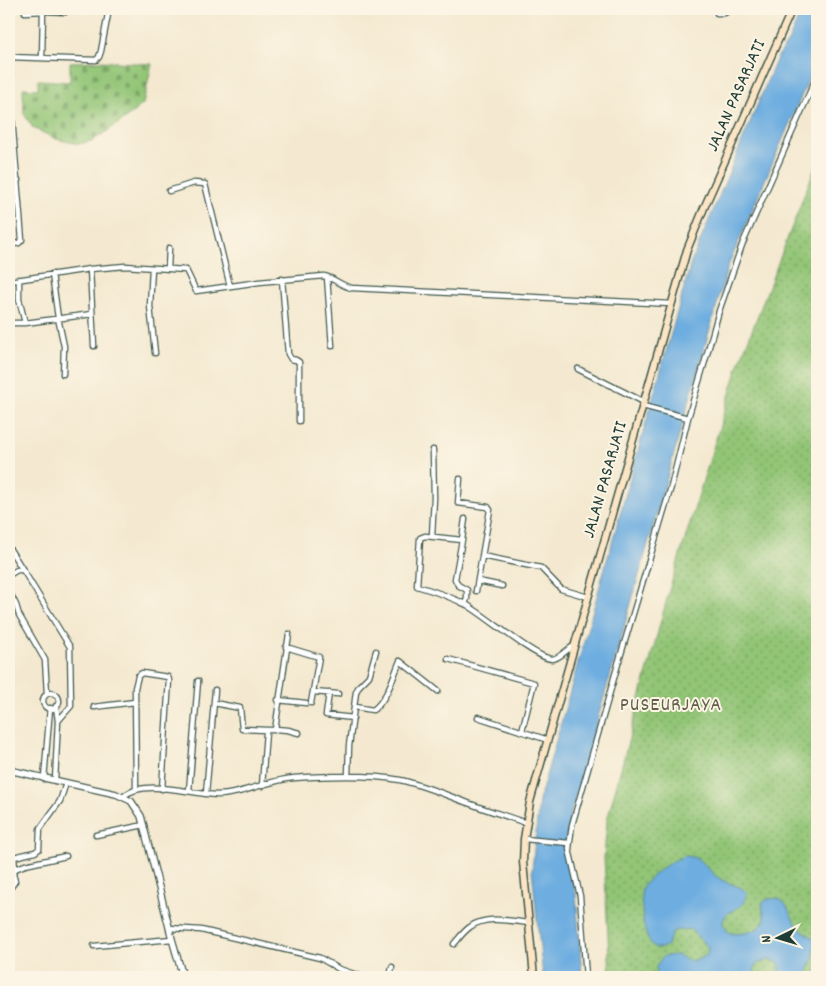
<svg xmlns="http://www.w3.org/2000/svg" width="826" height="986" font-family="Dekko,sans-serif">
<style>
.grass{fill:url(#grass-dots);stroke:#588155}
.cemetery{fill:url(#cemetery-stones);stroke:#588155}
.water{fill:#6dade0;stroke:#46758a}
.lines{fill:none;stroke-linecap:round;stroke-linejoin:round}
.minor-casing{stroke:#3f574b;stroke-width:7}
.tertiary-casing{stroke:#3f574b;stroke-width:8}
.secondary-casing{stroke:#3f574b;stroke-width:9}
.minor{stroke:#fff;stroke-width:4.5}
.tertiary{stroke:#fff;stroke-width:5.5}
.secondary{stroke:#fce5c4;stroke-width:6}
.labels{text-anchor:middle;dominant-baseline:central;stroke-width:4;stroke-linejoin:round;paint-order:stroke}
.street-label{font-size:18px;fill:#1f3d34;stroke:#fcf5e5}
.quarter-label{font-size:20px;letter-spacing:1px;fill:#625e4b;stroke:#fcf5e5}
</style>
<defs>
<pattern id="grass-dots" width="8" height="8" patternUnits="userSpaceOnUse" patternTransform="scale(1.25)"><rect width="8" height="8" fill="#92c576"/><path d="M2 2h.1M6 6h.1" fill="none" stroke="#77a162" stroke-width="1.8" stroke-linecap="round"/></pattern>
<pattern id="cemetery-stones" width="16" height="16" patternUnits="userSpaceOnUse" patternTransform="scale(1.25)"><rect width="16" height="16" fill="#92c576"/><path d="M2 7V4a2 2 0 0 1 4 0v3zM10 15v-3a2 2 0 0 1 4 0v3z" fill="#77a162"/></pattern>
</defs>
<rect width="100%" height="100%" fill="#fcf5e5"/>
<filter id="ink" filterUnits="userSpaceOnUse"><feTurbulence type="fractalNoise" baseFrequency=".02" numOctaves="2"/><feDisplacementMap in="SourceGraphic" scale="10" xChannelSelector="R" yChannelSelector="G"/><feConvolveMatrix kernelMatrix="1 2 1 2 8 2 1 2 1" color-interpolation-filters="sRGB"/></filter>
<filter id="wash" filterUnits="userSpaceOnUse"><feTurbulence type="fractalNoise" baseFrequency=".0096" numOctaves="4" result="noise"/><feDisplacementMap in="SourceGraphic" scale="20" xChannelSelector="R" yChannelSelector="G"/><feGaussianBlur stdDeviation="1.12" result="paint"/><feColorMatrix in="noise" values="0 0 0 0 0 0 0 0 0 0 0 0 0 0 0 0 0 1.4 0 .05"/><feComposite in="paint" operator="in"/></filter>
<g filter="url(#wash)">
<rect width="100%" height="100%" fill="#f4e9d0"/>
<path class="grass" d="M817,162v815h-207l-6,-120 3,-37 62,-229 70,-227z"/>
<path class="cemetery" d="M99,61l53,3 -9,40 -18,15 -33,22 -13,3 -23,-5 -23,-11 -9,-14 -1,-26 15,1v-9l32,2v-20z"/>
<path class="water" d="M802,9h15v51l-89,206 -158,549 -5,33 11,46 6,83h-39l-11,-107 7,-69 152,-538 86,-205 12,-18z
M685,856c18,0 23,17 37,24 9,5 18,5 25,13 -2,20 -25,14 -24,32l6,8c13,2 29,0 36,-13l-3,-15 2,-4c23,-10 23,11 33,24 6,7 13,9 18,16l-2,18 -8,18h-26l1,-10 -2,-5 -9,-2 -13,4 -2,8 4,5h-101l-1,-9 2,-5 6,-7 14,-1 11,6 10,-2 8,-4 1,-8 -18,-18 -17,2 -6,14 -5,3h-7c-12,-12 -11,-24 -13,-40 0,-6 -2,-13 0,-19 6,-13 30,-29 43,-33z"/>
</g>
<g filter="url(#ink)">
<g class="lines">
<g class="minor-casing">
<path id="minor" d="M25,12l18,-1
M717,13h8l5,-4
M9,57l87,3 3,-3 2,-6 8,-42
M10,57l1,26
M42,58l1,-47 22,1v-3
M9,181l9,-1
M169,191l25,-8 11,1 25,102
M9,203l10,-1
M9,245l10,-2 3,-3 -11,-134
M152,268l-2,38 5,47
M90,269l4,77
M168,269l1,-21
M52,274l6,44 6,28 -1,28
M327,277l5,69
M19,279v20l6,24
M282,279l6,75 3,5 5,1 3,2v59
M9,281l81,-12 35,-3 61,4 10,21 63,-9 65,-6c10,2 17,10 28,12l319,16
M9,323h16l67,-9
M578,369l66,33
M643,406l45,12
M460,479l-2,24 30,4 2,3 -14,81
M465,519l-3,21 -37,-4 -5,2 -3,48c17,5 34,11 50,19 18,10 68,53 85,54 8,0 14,-10 22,-13
M432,536l2,-38 -1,-48
M462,540l-7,39 3,6 9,5v9l-2,5
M9,548l14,22
M482,556l59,12 20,21 27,8
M9,575l8,-5h6l47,77 1,59 -13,15
M478,581l24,5
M9,591l7,14 3,10 26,45 2,33
M286,647l33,10 -8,46
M448,659l86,24 -12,48
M313,692l25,2
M329,693l-3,22 27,3
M43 701a8 8 0 1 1 16 0a8 8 0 1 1-16 0Z
M278,700l28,3
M214,703l26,5 2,21 25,1
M94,707l41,-5
M355,707l18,3c14,-10 20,-33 27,-49l38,30
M478,717l70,23
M275,729l13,1 11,3
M348,776l1,-30 7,-54 3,-6 10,-10 7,-25
M44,779l6,-71
M55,781l3,-60 -2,-15
M262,786l4,-54 1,-2h8l14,-96
M136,789l-1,-101 3,-12 4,-3 26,4 1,3 -7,109
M189,791l9,-110
M206,794l9,-104
M123,797c19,-19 68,-3 93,-2 27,0 51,-15 78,-17 31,-2 75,-4 106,2 23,5 46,15 68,23 19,7 38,13 58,20
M96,835l48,-10
M524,839l45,4
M15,869l10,-4 41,-9
M9,890l6,-9 -2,-7 2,-4 -1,-13 21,-5 4,-3 1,-20 20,-28 6,-18
M169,928l32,2 119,28 19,11 24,8
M454,944c5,-6 10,-13 16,-17 16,-12 41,-6 59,-4
M94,946l78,-7
M390,977l2,-10
M586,977l-6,-81 -11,-47 3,-24 46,-161 53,-177 17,-69 17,-57 14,-50 23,-66 75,-169"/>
</g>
<g class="tertiary-casing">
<path id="tertiary" d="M9,770l107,24 15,7 10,15 31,123 11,38"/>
</g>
<g class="secondary-casing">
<path id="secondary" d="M534,977l-11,-115 1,-23 6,-37 157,-552 17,-42 88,-199"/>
</g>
<use href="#minor" class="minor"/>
<use href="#tertiary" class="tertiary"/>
<use href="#secondary" class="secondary"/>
</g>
</g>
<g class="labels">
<g class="street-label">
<text transform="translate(737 96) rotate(-66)">JALAN PASARJATI</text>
<text transform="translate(606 480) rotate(-74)">JALAN PASARJATI</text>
</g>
<g class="quarter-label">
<text x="671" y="706">PUSEURJAYA</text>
</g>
</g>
<rect width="826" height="986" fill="none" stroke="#fcf5e5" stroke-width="30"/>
<g transform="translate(778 938) rotate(265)" stroke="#fcf5e5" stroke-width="4" paint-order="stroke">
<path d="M0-4L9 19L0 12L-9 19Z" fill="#1f3d34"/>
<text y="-8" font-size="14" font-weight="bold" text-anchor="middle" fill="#1f3d34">N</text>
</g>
</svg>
